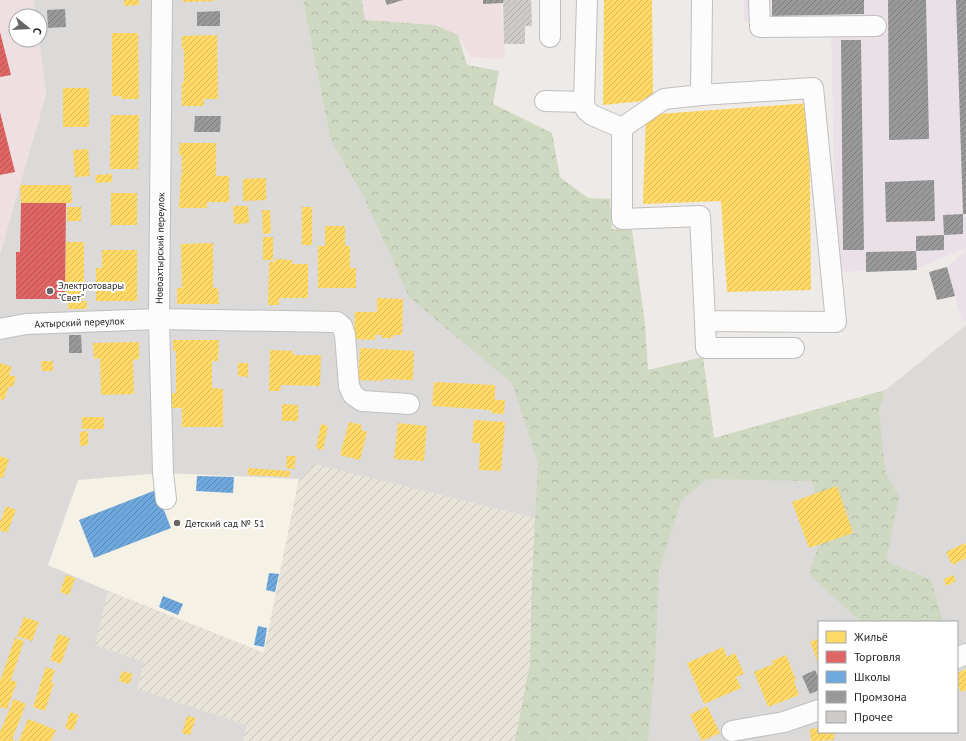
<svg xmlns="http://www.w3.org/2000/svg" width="966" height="741" font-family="'PT Sans',sans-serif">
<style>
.residential{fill:#dcdad9;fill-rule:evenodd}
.commercial{fill:#eee0e1}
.industrial{fill:#e9e1e7}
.education{fill:#f5f1e5}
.farmland{fill:url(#farmland-furrows)}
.forest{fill:url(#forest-crowns)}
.homes{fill:url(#homes-hatch)}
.shops{fill:url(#shops-hatch)}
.schools{fill:url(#schools-hatch)}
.industry{fill:url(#industry-hatch)}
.building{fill:url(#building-hatch)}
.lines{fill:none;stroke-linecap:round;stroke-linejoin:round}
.minor-casing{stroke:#c0bfbe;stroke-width:22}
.minor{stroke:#fcfcfc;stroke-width:20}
.poi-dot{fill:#676665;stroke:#fff;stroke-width:1.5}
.labels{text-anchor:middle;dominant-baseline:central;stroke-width:4;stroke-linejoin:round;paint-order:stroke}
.street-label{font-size:10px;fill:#1f1f1f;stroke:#fff}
.poi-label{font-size:10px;fill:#1f1f1f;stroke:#fff;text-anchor:start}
</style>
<defs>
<pattern id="farmland-furrows" width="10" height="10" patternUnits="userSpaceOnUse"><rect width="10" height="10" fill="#e8e4d9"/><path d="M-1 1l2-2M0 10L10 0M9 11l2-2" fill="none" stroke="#c7c3ba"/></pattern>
<pattern id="forest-crowns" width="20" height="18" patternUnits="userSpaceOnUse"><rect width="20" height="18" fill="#cfd8c0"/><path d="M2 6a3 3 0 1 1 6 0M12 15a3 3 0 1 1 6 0" fill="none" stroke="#b1b9a5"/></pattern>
<pattern id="homes-hatch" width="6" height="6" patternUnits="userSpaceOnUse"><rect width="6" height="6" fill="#ffd966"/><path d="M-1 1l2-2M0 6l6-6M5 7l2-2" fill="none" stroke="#daba58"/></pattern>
<pattern id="shops-hatch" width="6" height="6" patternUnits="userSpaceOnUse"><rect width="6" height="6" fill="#e06666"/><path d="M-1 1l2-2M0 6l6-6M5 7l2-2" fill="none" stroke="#b55353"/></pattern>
<pattern id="schools-hatch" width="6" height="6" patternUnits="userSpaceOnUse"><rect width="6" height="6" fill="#6fa8dc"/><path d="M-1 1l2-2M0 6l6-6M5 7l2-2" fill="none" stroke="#5b88b2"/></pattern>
<pattern id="industry-hatch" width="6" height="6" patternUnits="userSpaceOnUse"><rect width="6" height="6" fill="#999"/><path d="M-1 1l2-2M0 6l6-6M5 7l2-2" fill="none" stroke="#7c7c7c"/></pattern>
<pattern id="building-hatch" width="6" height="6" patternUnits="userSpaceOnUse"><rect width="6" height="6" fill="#cecbc9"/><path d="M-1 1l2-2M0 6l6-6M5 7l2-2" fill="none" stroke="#b0aeac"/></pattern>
</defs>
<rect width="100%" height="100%" fill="#edeae8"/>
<path class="residential" d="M33,0h270l27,138 332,321 215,-62 89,-72v416h-966v-487l46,-160 -7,-54h1v-24h-4zM819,622h138v110h-138z"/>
<path class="commercial" d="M0,0h33l3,16h-20v24h23l7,54 -46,160z
M362,0h139l4,59 -35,-2 -12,-22 -66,-13 -27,-2z"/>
<path class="industrial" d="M744,0h222v248l-50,21 -80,3 -5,-249 -87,-2z
M966,250v71h-4l-15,-54z"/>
<path class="education" d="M163,473l136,6 -35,174 -156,-62 -60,-26 30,-85z"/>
<path class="farmland" d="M315,464l220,54 -3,65 -2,81 -15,77h-272l4,-16 -110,-36 7,-27 -49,-17 13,-54 156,62 35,-174z"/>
<path class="forest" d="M303,0h59l3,20 70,5 23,10 9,30 32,6 -6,33 59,29 8,44 28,21 22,1 2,30 20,1 13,94 3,46 55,-13 11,81 171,-48 -6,22 6,59 14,26 -13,64 45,19 12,41 -82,1 -52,-48 16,-48 -13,-45 -105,-2 -26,22 -22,70 -4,93 -7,77h-133l15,-77 2,-81 6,-120 -26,-80 -103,-86 -44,-98 -35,-61z"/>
<path class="homes" d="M124,0h15v5l-15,1z
M183,0h31v1l-31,1z
M604,0h48l1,100 -50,5z
M112,33h26l1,66h-18v-3h-9z
M217,35l1,64h-14v7h-22v-23l2,-1v-33h-2v-13z
M63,88h26v39h-26z
M809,103l2,187 -84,2 -6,-91 -78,3 3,-89z
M111,115h28l-1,54h-28z
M180,143h36v33h13v26h-22v6h-28l2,-33h1v-20h-3z
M88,149l2,27 -15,1 -2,-27z
M112,174v8l-16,1 -1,-8z
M266,178v22l-23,1v-22z
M20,185h51l1,18h-51z
M111,193h26v32h-26z
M233,206h15l1,17 -15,1z
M67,207h14v14h-14z
M302,207h10v38h-10z
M262,210h8l1,23 -8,1z
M325,226h20v20h5v22h6v20h-38v-42h7z
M263,237h10v23h-10z
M66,242h18v57h-19z
M213,243v45h5l1,16h-42v-16h5l-1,-44z
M102,250h35v51h-41v-33h6z
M275,259l17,1v4h16v34h-29v7h-11l1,-43h6z
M377,298l26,1 -1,36h-9v3h-12l1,-3h-7v5l-21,-1 1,-27h22z
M68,301h19v8h-19z
M173,340h46l-1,21h-6v27l11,1v38h-41v-19h-12v-15h6v-42h-3z
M139,342v17l-6,1 1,34 -33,1 -1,-37 -6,1 -1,-16z
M360,348l54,3 -1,29 -30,-1v2l-25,-1z
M270,350l23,1v4h28l-1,31 -39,-1 -1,6h-11z
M41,361h12v10h-11z
M0,363l12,4 -3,8 7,2 -3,10 -4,-1 -5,14 -4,-1z
M238,363h10v14l-10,-1z
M434,382l61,3v15h10l-1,14 -13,-1v-3l-59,-4z
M282,404l16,1v16h-16z
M82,417h22v12h-22z
M474,420l31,2 -4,49 -22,-1 1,-27h-8z
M349,422l13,3 -1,5 6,2 -7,28 -20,-5z
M398,423l29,3 -3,35 -30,-2z
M321,424l7,2 -5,24 -7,-2z
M88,431v14l-8,1v-14z
M0,456l9,3 -6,19 -3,-1z
M287,456h9l-2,13 -8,-1z
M248,468l42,3v6l-42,-2z
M837,486l16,47 -44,15 -17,-46z
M6,506l10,4 -9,23 -7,-3v-7z
M965,543l1,2v13l-14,7 -6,-13z
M66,575l9,3 -6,17 -9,-3z
M953,575l3,6 -10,5 -2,-7z
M24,617l15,5 -7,19 -15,-5z
M58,634l12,4 -9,26 -11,-4z
M15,638l9,3 -13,39 6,2 -10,27 -7,-2v-26z
M819,638v25h-1l-8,-21z
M723,647l4,10 8,-4 9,21 -8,3 5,11 -37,16 -17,-41z
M786,655l10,25 -2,1 5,14 -31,12 -14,-35 19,-8 -1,-3z
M46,667l9,3 -4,12 3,1 -9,28 -12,-4z
M966,669v21l-5,2 -4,-8v-11z
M122,671l11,3 -4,10 -10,-3z
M14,699l12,5 -14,35 4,2h-16v-9z
M707,706l13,27 -18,8 -12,-26z
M70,712l9,3 -6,16 -8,-3z
M187,716l9,2 -6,17 -8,-2z
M28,719l28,11 -5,11h-32z
M819,728v4h15v8l-23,1 -1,-12z"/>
<path class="shops" d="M0,32l11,43 -11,2z
M0,112l15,60 -15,3z
M21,203h45l-1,96h-49v-47h4z"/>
<path class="schools" d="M197,476l37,1 -1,16 -37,-2z
M156,490l15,38 -77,30 -15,-38z
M269,573l10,1 -4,18 -9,-2z
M163,596l20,8 -5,11 -19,-8z
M258,626l9,2 -3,19 -10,-2z"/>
<path class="industry" d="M385,0h18l-16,5z
M483,0h20v3l-20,1z
M772,0h92v14l-92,2z
M888,0h38l3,139 -40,1z
M956,0h10v214h-3z
M65,9l1,18 -18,1 -1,-18z
M220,11v15h-23v-14z
M841,40h20l3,210h-21z
M195,116h26l-1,16h-26z
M934,180l1,41 -49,1 -1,-40z
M963,214v20l-19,1 -1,-20z
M944,235v15l-28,1v-15z
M916,251l1,19 -51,2v-20z
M947,267l8,29 -18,4 -8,-28z
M69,335h12l1,18h-13z
M815,670l4,8v12l-9,4 -8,-18z"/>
<path class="building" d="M503,0h28l1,26h-7v18h-21z"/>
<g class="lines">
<g class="minor-casing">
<g id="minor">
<path d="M162,0l-3,319 4,154 3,26"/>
<path d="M550,0v37"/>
<path d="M587,0l-3,102 2,8 6,5 30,13 42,-29 37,-4 1,-95"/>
<path d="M759,0l1,27 116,-1"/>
<path d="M545,101l39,1"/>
<path d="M622,128v91l78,-3 5,105 131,1 -23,-234 -112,7"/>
<path d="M705,321l1,27h88"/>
<path id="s1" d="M0,329l26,-5 133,-5 178,3 5,4 3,9 4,51 4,9 9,6 47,3"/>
<path d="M957,658l9,-4"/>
<path d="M732,731l52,-9 35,-12"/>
</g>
</g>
<use href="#minor" class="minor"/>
</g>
<g class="poi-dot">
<circle cx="50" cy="291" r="4"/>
<circle cx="177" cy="523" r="4"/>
</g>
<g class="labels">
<g class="street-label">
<text transform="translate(160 248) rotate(-89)">Новоахтырский переулок</text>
<text stroke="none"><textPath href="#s1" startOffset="80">Ахтырский переулок</textPath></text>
</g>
<g class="poi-label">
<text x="58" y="285">Электротовары<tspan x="58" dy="12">"Свет"</tspan></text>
<text x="185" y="523">Детский сад № 51</text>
</g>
</g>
<rect x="818" y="621" width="140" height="112" fill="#ffffff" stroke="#a5a5a5"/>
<rect x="826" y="631" width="20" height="12" fill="#ffd966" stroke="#a5a5a5"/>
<text x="854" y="641" font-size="12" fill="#1f1f1f">Жильё</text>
<rect x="826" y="651" width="20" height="12" fill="#e06666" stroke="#a5a5a5"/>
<text x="854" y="661" font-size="12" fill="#1f1f1f">Торговля</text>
<rect x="826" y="671" width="20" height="12" fill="#6fa8dc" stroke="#a5a5a5"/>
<text x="854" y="681" font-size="12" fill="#1f1f1f">Школы</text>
<rect x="826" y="691" width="20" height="12" fill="#999999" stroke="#a5a5a5"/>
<text x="854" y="701" font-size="12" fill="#1f1f1f">Промзона</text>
<rect x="826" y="711" width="20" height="12" fill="#cecbc9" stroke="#a5a5a5"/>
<text x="854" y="721" font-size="12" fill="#1f1f1f">Прочее</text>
<g transform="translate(28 28) rotate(108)"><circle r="19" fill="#ffffff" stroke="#a5a5a5"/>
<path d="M0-3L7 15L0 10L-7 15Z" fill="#676665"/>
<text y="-6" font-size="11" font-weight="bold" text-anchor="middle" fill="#1f1f1f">С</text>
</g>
</svg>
